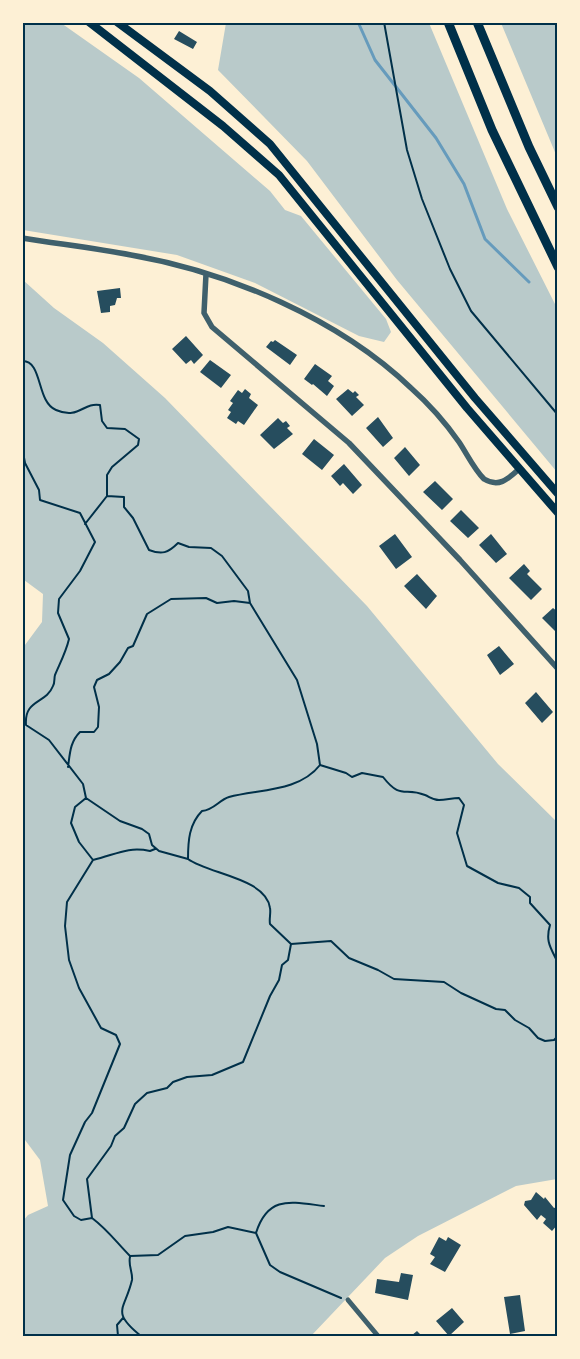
<svg xmlns="http://www.w3.org/2000/svg" width="580" height="1359" font-family="Figtree,sans-serif">
<style>
.green{fill:#b9caca}
.lines{fill:none;stroke-linecap:round;stroke-linejoin:round}
.stream{stroke:#669bbc;stroke-width:3}
.building{fill:#264d5e}
.path{stroke:#003049;stroke-width:2}
.minor{stroke:#3f606c;stroke-width:5}
.tertiary{stroke:#3f606c;stroke-width:5.5}
.trunk{stroke:#003049;stroke-width:8}
.motorway{stroke:#003049;stroke-width:9}
.neatline{fill:none;stroke:#003049;stroke-width:2}
</style>
<rect width="100%" height="100%" fill="#fdf0d5"/>
<path class="green" d="M22,23h39l78,55 131,113 15,19 16,6 85,103 5,13 -7,10 -25,-6 -104,-53 -78,-28 -154,-25z
M226,23h203l78,186 50,99v164l-160,-192 -90,-119 -89,-91z
M501,23h56v134z
M23,280l31,28 49,35 62,55 202,208 131,158 59,58v357l-41,7 -98,50 -33,22 -74,78h-288v-115l5,-6 20,-9 -8,-46 -18,-24v-487l20,-27 1,-28 -19,-14 -1,1z"/>
<g class="lines">
<path class="stream" d="M358,22l17,38 61,78 28,46 21,55 44,43"/>
</g>
<path class="building" d="M179,31l18,11 -4,7 -19,-10z
M120,288l1,10h-4l-2,7 -5,1v6l-9,1 -4,-22z
M186,336l17,19 -9,9 -3,-4 -5,4 -14,-15z
M275,340l22,15 -7,10 -24,-18 5,-6 2,1z
M210,360l21,15 -10,13 -21,-16z
M315,364l17,12 -4,5 6,5 -7,10 -14,-12 -1,1 -8,-6z
M245,389l6,5 -2,4 9,7 -14,20 -6,-4 -2,3 -9,-6 4,-6 -3,-2 5,-7 -3,-2 8,-11 4,3z
M348,389l5,4 2,-2 4,4 -3,2 8,8 -12,11 -16,-17z
M378,417l15,21 -10,9 -17,-19z
M278,418l5,5 3,-2 4,5 -3,2 6,6 -19,15 -14,-14z
M314,439l20,16 -12,15 -20,-16z
M405,447l15,18 -11,11 -15,-18z
M344,464l18,21 -9,9 -10,-11 -3,3 -9,-10z
M435,481l18,18 -11,11 -19,-18z
M461,510l18,18 -11,10 -18,-17z
M395,534l17,23 -16,12 -17,-23z
M491,534l16,20 -11,9 -17,-18z
M524,564l6,7 -3,3 15,15 -11,11 -22,-22z
M417,574l20,22 -11,13 -22,-23z
M553,608l5,4v22l-16,-16z
M499,646l15,18 -14,11 -13,-20z
M536,692l17,20 -11,11 -17,-20z
M536,1192l8,7 1,-2 9,11 3,-1 1,17 -6,7 -9,-8 3,-4 -5,-4 -4,5 -13,-15 1,-4 6,-1z
M439,1237l7,4 2,-4 13,8 -16,27 -15,-8 5,-7 -5,-3z
M401,1273l12,2 -5,25 -33,-7 2,-14 22,3z
M520,1295l5,36 -15,3 -6,-37z
M452,1308l12,14 -15,14 -13,-15z
M417,1331l5,5h-11z"/>
<g class="lines">
<path class="path" d="M384,22l23,128 15,49 28,70 21,42 87,104
M22,361c21,-1 14,41 34,49 23,10 27,-8 44,-5l2,16 5,7 18,1 14,10 -1,6 -26,22 -5,8v21l-22,28
M22,447l3,16 14,27 1,10 40,13 15,29 -15,29 -21,28 -1,14 11,26c-3,13 -9,24 -14,36 -1,3 0,8 -2,11 -7,18 -29,13 -27,39l23,15 34,44 3,14
M107,496l17,1v10l9,11 16,32c13,5 19,3 29,-7l11,4 22,1 11,8 26,35 2,12 47,77 20,64 3,21c-21,27 -61,24 -91,32 -10,3 -15,13 -27,14 -13,13 -14,30 -14,48
M320,765l26,8 6,4 10,-4 21,4c18,23 21,10 42,18 5,2 8,5 14,5 7,0 13,-2 20,-2l5,7 -7,28 10,33 31,17 21,5 11,9v6l20,22c-5,17 1,23 8,38
M68,767c2,-14 2,-25 12,-35h14l4,-5 1,-20 -5,-20 3,-7 12,-6 11,-12 8,-14 5,-2 14,-32 24,-15 35,-1 11,5 17,-2 16,2
M86,798l34,23 22,8 7,5 3,11 7,6 29,8
M86,798l-11,9 -4,16 8,19 14,18
M188,859c20,15 78,19 82,49 1,5 -1,11 0,16l21,20
M93,860c22,-5 34,-14 57,-9l5,-2
M291,944l40,-3 18,17 29,12 16,9 50,3 17,11 35,16 9,1 10,10 14,8 9,10 7,3 9,-1 4,-4
M92,1218l-11,2 -7,-4 -11,-16 7,-45 15,-33 7,-9 28,-69 -4,-9 -15,-7 -22,-40 -10,-28 -4,-34 2,-24 26,-42
M256,1233c12,-38 35,-31 68,-27
M130,1256c-13,-13 -22,-26 -38,-38l-5,-39 24,-33 4,-10 9,-8 11,-24 12,-11 20,-5 6,-6 14,-5 25,-2 31,-13 27,-66 9,-16 3,-15 6,-5 3,-16
M130,1256l28,-1 27,-19 28,-4 15,-5 28,6 14,32 10,7 61,26
M130,1257c-2,8 3,16 2,23 -7,30 -22,31 9,56
M118,1336l-1,-11 6,-7"/>
<path class="minor" d="M348,1300l30,36"/>
<path class="tertiary" d="M22,238c37,6 73,10 109,17 98,17 208,64 280,133 18,16 34,34 48,54 8,12 15,27 25,37 15,9 24,0 35,-10
M206,274l-2,39 8,14 137,116 111,117 98,109"/>
<path class="trunk" d="M89,22l134,104 56,49 188,233 91,105
M117,22l93,69 60,53 205,254 83,96"/>
<path class="motorway" d="M448,22l44,108 66,137
M477,22l52,125 29,60"/>
</g>
<rect width="580" height="1359" fill="none" stroke="#fdf0d5" stroke-width="48"/>
<rect x="24" y="24" width="532" height="1311" class="neatline"/>
</svg>
